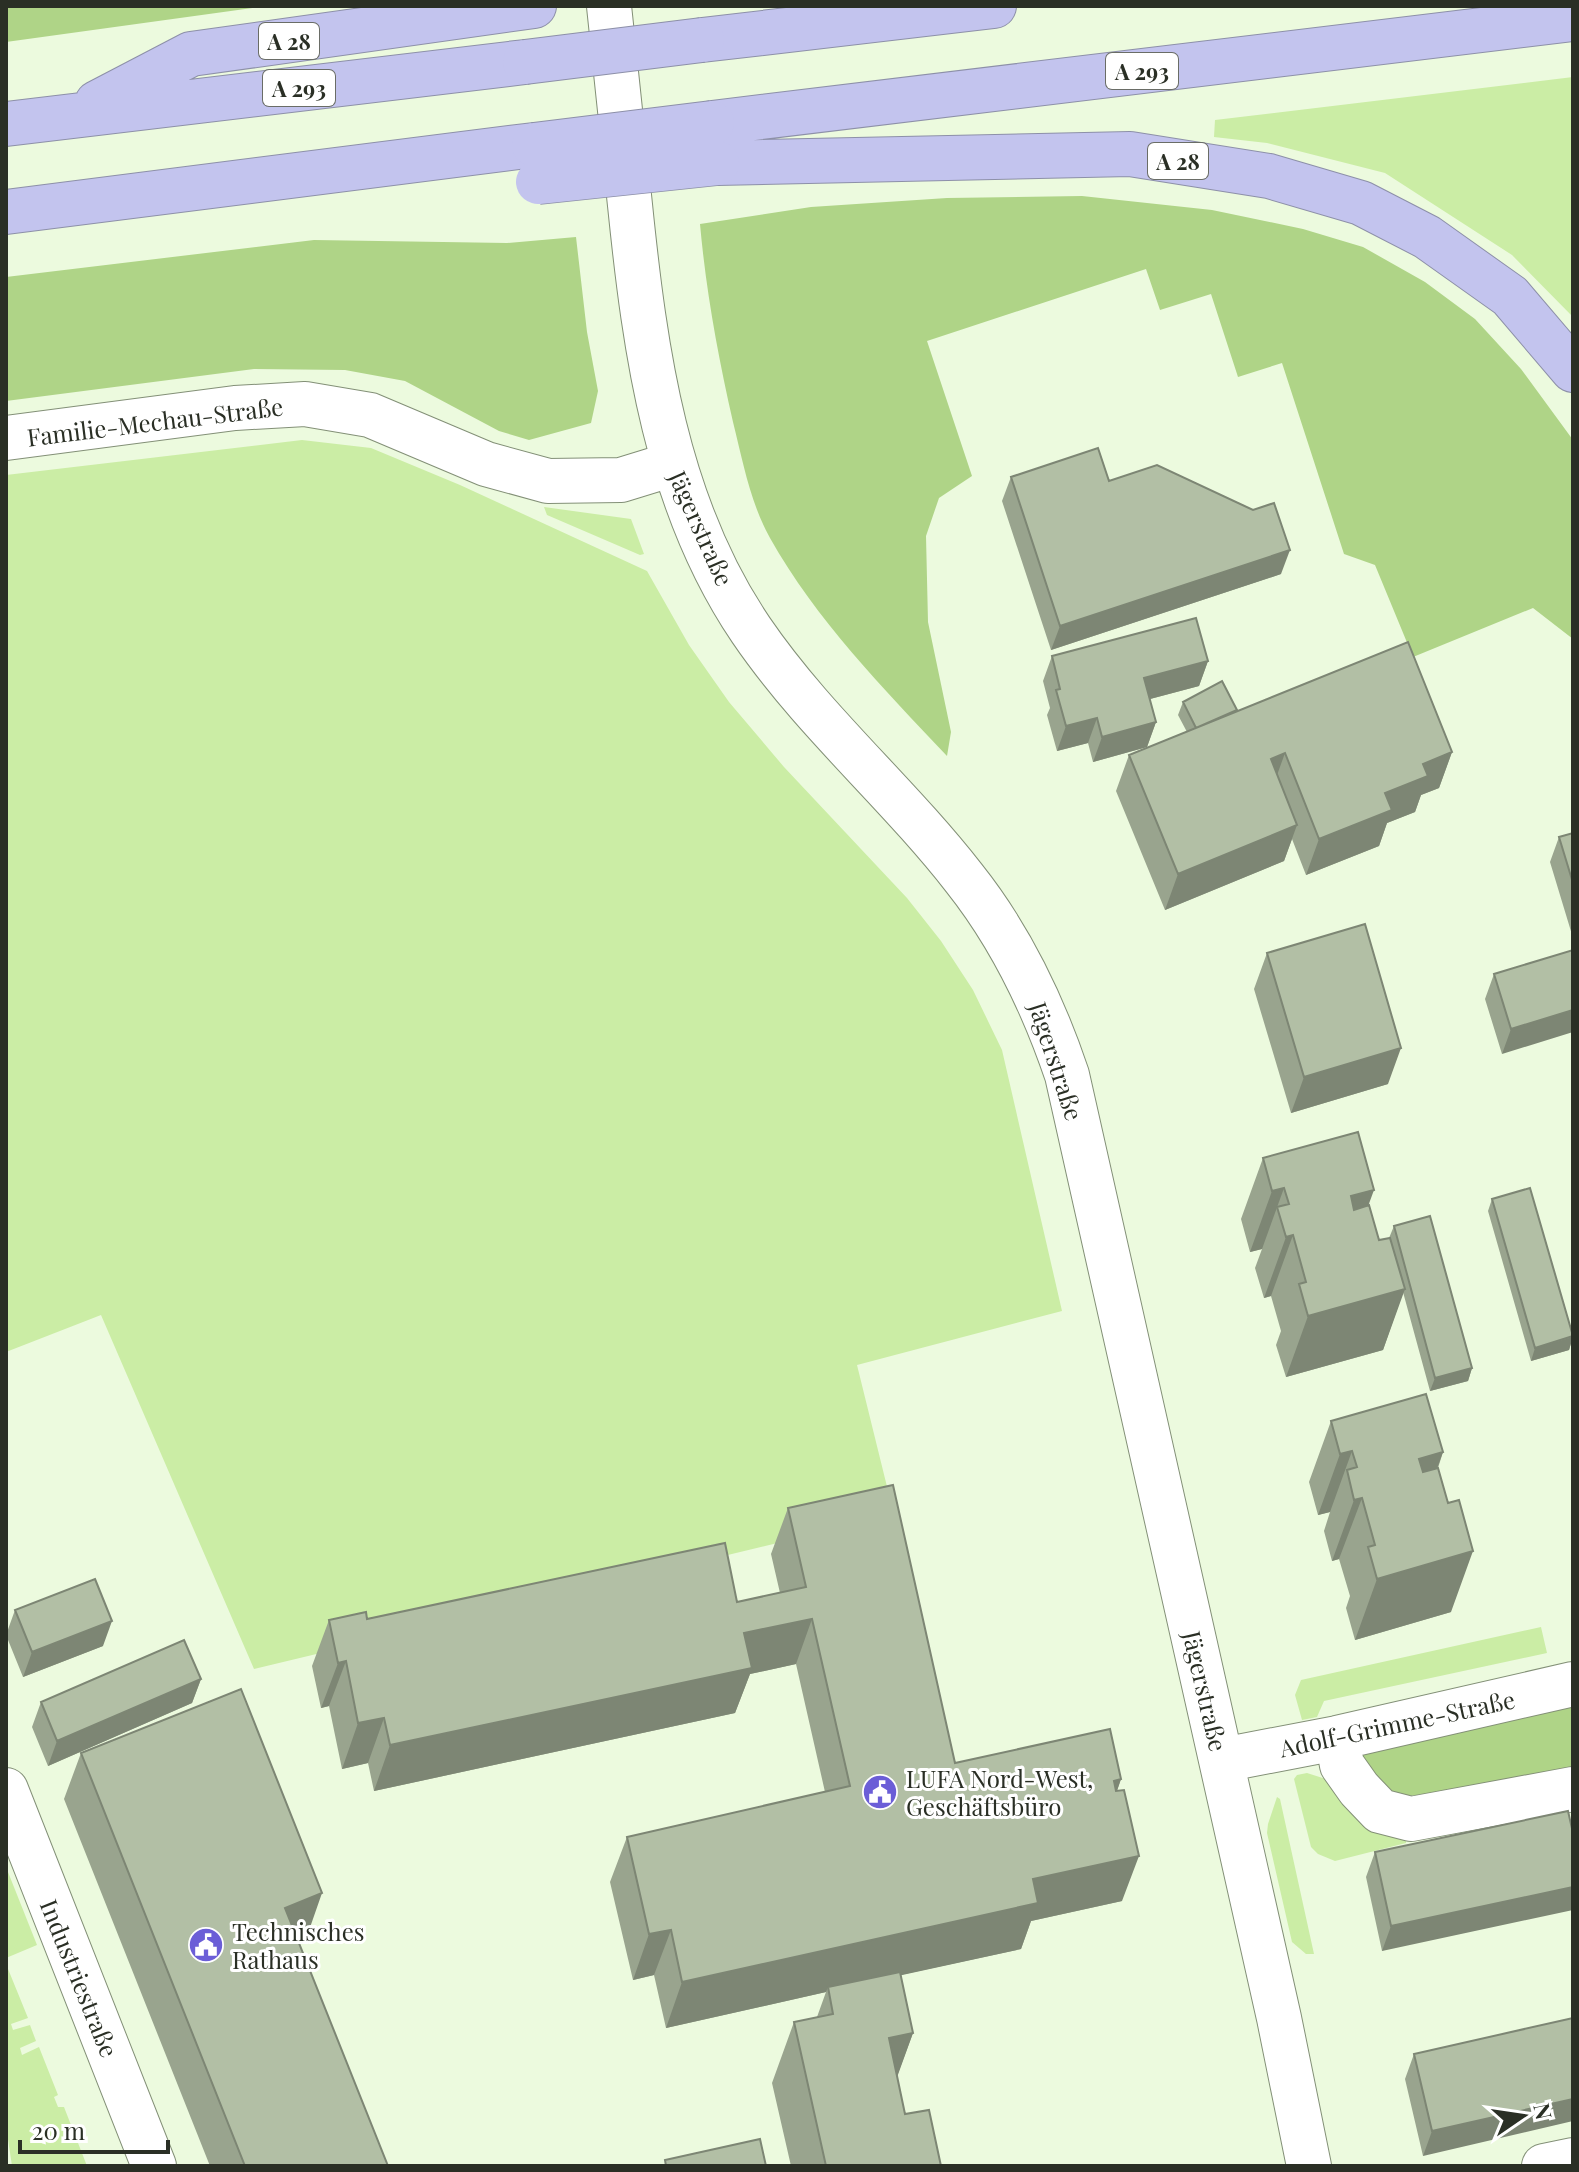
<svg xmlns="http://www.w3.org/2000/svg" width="1579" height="2172" font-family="'Playfair Display',serif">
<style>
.green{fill:#cbeda5}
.forest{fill:#afd487}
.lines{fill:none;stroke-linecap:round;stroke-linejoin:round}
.minor-casing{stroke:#839077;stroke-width:46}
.highway-casing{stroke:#8d90a8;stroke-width:46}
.minor{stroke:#fff;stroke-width:44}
.highway{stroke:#c3c4ee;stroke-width:44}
.highway-bridge-casing{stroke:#8d90a8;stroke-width:46;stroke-linecap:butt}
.highway-bridge{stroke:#c3c4ee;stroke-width:44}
.wall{fill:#99a48e}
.shaded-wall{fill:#7d8674}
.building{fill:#b2bfa5;stroke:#7d8674;stroke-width:2}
.labels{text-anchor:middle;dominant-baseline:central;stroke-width:6;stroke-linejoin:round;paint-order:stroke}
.shield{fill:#fff;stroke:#6a6d66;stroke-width:2}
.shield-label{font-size:22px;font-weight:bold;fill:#2a2f25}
.street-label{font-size:24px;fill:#2a2f25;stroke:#fff}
.poi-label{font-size:24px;fill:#2a2f25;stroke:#fff;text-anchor:start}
</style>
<rect width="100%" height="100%" fill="#ecfade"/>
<path class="green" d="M1573,77v240l-61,-62 -127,-82 -118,-30 -53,-6 1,-17z
M302,440l69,8 89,37 187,86 42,74 40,57 55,65 123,131 34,43 32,49 29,60 60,261 -205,54 37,150 -640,154 -153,-354 -95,37v-877z
M544,507l87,12 13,35 -4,1 -93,-40z
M1541,1627l6,26 -223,48 -7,16 -15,3 -7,-25 6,-15z
M1307,1773l25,8 74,55v7l-71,18 -17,-7 -7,-7 -17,-68 3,-4z
M1277,1797l3,2 34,155h-8l-14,-12 -25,-109 1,-9z
M6,1867l31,78 -31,13z
M6,1964l22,54 -17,6 2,6 17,-5 6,16 -16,7 2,7 17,-8 19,48 -4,2 4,10h6l23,59h-75l-6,-40z"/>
<path class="forest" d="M6,6h260l-260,36z
M1082,196l130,14 91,19 60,18 62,35 50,37 46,50 52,71v199l-40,-31 -120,49 -38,-92 -31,-11 -62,-191 -44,14 -27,-83 -51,16 -14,-41 -219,72 45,135 -33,22 -13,38 2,86 23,110 -4,24c-64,-68 -131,-136 -177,-218 -20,-36 -27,-76 -37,-116 -15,-66 -27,-131 -33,-198l111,-17 136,-9z
M576,237l11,95 11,59 -7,32 -62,17 -30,-9 -94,-50 -60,-11 -91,-1 -248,32v-124l308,-37 193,3z
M1573,1703v70l-64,13 -123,12 -25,-41 5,-7z"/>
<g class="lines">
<g class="minor-casing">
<path id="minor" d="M609,6c7,66 14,132 21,199 15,147 36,300 121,425 62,91 146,162 213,248 47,59 79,126 103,197l212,943 30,148
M6,438l229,-30 70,-4 65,11 116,49 62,17 73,-1 52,-16
M1337,1738l5,27 17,24 21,22 31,8 162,-30
M1222,1760l115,-22 236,-54
M6,1790l148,376
M1544,2166l29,-6"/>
</g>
<g class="highway-casing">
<path id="highway" d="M702,40l292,-34
M97,103l94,-49 343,-48
M712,123l861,-104
M6,124l519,-62
M717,163l413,-9 139,22 92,27 66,34 83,59 63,74
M6,212l528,-67"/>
</g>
<use href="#minor" class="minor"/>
<use href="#highway" class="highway"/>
<g class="highway-bridge-casing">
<path id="highway-bridge" d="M525,62l177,-22
M534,145l178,-22
M538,182l179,-19"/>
</g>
<use href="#highway-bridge" class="highway-bridge"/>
</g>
<path class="wall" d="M1011,477l98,4 172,93 -230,76 -49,-149z
M1052,656l156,5 -9,25 -49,13 6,23 -9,25 -54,15 -5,-19 -31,8 -10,-36 3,-7 -7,-27z
M1183,702l54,9 215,41 -13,36 -18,7 -6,17 -28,11 -8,23 -73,29 -14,-36 -8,22 -119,49 -49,-119 13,-36 58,-23 -9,-17z
M1573,833v105l-23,-76 9,-25z
M1573,950l-71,104 -17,-55 9,-25z
M1267,953l121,131 -97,29 -37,-124z
M1263,1158l105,48 11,34 10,-2 5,-12 78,142 -4,13 -38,10 -27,-99 -20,58 -97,27 -10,-32 5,-14 -10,-35 -7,2 -9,-30 7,-19 -12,3 -9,-33z
M1492,1199l81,137 -4,14 -38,11 -43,-150z
M1331,1421l112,31 -5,16 13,144 -96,28 -9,-32 4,-12 -11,-37 -7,2 -8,-30 6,-19 -12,3 -9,-33z
M788,1508l167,255 166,16 -4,12 5,110 -91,20 -10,28 -121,26 13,58 -16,43 8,38 36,52h-150l-19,-83 22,-61 23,-5 9,-25 -160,36 -12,-53 -21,5 -23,-98 17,-45 198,-45 -29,-128 -46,10 -15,39 -361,78 -6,-28 -26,6 -13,-63 -8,2 -9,-42 17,-46 408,-18 43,-9 -9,-39z
M15,1610l88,36 -80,31 -17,-42z
M201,1679l-9,24 -144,63 -16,-39 9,-25z
M81,1753l225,186 -8,3 90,224h-178l-146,-367z
M1573,1833l-191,118 -16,-74 9,-25z
M1573,2018l-150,138 -18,-77 9,-25z"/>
<path class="shaded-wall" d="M1290,550l-9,24 -230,76 9,-24z
M1208,661l-9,25 -64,17 9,-25z
M1097,718l-9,25 -31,8 9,-25z
M1156,722l-9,25 -54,15 9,-25z
M1452,752l-13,36 -18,7 -6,17 -28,11 -8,23 -73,29 13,-36 66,-46 38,-29z
M1285,753l-13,36 -1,-30z
M1297,825l-13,36 -119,49 13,-36z
M1573,1010v22l-71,22 9,-25z
M1401,1048l-13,36 -97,29 13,-36z
M1284,1188l-22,61 -12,3 22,-61z
M1374,1190l-22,60 -1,-54z
M1293,1235l-22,61 -7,2 22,-61z
M1405,1289l-22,61 -97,27 22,-61z
M1573,1337l-4,13 -38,11 4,-13z
M1472,1368l-4,13 -38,10 5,-13z
M1352,1451l-22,61 -12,3 22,-61z
M1443,1452l-22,61 -2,-54z
M1362,1498l-23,61 -7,2 22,-61z
M1473,1551l-22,61 -96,28 22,-61z
M812,1619l-16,45 -46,10 -15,39 -361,78 16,-46 354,-112z
M112,1621l-9,25 -80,31 9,-25z
M346,1661l-17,45 -8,2 17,-45z
M201,1679l-9,24 -144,63 9,-25z
M384,1718l-16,45 -26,6 16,-46z
M1121,1779l-16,46 9,-44z
M1139,1856l-17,45 -91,20 -10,28 -192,42 -1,-4 -2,5 -160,36 16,-46 351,-103z
M1573,1887v23l-191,41 9,-25z
M322,1893l-16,46 -38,14 17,-45z
M671,1930l-17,45 -21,5 16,-46z
M913,2033l-22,61 -2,-56z
M1573,2099v22l-150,35 9,-25z"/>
<path class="building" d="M1098,448l11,33 48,-16 96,45 21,-7 16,47 -230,76 -49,-149z
M1196,618l12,43 -64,17 12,44 -54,15 -5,-19 -31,8 -10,-36 4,-1 -8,-33z
M1408,642l44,110 -29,12 5,12 -43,17 7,17 -73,29 -34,-86 -14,6 26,66 -119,49 -49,-119z
M1222,681l15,29 -41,18 -13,-26z
M1573,833v50l-14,-46z
M1365,924l36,124 -97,29 -37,-124z
M1573,950v60l-62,19 -17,-55z
M1358,1132l16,58 -23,6 3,14 15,-5 10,35 11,-2 15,51 -97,27 -9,-32 7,-2 -13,-47 -7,2 -9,-30 12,-3 -5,-16 -12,3 -9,-33z
M1530,1188l43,148 -38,12 -43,-149z
M1430,1216l42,152 -37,10 -41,-152z
M1426,1394l17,58 -24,7 4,13 15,-4 10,35 11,-3 14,51 -96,28 -9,-32 7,-2 -13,-47 -8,2 -7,-30 10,-3 -5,-16 -12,3 -9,-33z
M893,1485l62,278 155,-34 11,50 -7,2 2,10 8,-1 15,66 -106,23 5,24 -356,79 -11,-52 -22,4 -22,-97 223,-51 -38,-167 -68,14 8,35 -362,77 -6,-27 -26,5 -12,-62 -8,2 -9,-43 37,-8 1,7 358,-76 12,59 69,-15 -18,-79z
M95,1579l17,42 -80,31 -17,-42z
M184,1640l17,39 -144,62 -16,-39z
M241,1689l81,204 -37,15 103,258h-143l-164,-413z
M1568,1811l5,22v54l-182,39 -16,-74z
M900,1972l13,61 -24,5 16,76 24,-4 12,56h-115l-32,-144 39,-8 -5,-27z
M1573,2018v81l-141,32 -18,-77z
M760,2139l6,27h-100l-1,-6z"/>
<defs>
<g id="civic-disc" transform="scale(1.8)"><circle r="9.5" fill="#6b5ed7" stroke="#fff"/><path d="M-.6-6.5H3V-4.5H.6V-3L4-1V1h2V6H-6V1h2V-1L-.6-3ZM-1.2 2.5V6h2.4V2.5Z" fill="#fff"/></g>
</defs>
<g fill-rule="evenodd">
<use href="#civic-disc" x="880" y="1792"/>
<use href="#civic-disc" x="206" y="1945"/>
</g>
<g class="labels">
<g class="shield">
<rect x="259" y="23" width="60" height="36" rx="6"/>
<rect x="1106" y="53" width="72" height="36" rx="6"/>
<rect x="263" y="70" width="72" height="36" rx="6"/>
<rect x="1148" y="143" width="60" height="36" rx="6"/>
</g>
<g class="shield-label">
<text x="289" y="41">A 28</text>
<text x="1142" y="71">A 293</text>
<text x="299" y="88">A 293</text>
<text x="1178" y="161">A 28</text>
</g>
<g class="street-label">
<text transform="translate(155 421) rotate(-7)">Familie-Mechau-Straße</text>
<text transform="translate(702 528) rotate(66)">Jägerstraße</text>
<text transform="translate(1057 1061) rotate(72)">Jägerstraße</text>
<text transform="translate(1206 1691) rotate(77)">Jägerstraße</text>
<text transform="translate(1397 1723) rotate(-12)">Adolf-Grimme-Straße</text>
<text transform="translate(80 1978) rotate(68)">Industriestraße</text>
</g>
<g class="poi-label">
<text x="906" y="1778">LUFA Nord-West,<tspan x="906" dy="28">Geschäftsbüro</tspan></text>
<text x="232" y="1931">Technisches<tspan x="232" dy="28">Rathaus</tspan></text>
</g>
</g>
<rect width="1579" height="2172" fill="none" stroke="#2a2f25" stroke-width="16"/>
<g transform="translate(1523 2116) rotate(77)" stroke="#ffffff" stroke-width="6" paint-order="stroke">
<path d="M0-6L14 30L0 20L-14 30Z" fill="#2a2f25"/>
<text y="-12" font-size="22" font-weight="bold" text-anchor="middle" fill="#2a2f25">N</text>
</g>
<path d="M20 2140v12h148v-12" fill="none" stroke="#2a2f25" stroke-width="4"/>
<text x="32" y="2140" font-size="24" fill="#2a2f25" stroke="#ffffff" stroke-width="6" paint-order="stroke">20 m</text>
</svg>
